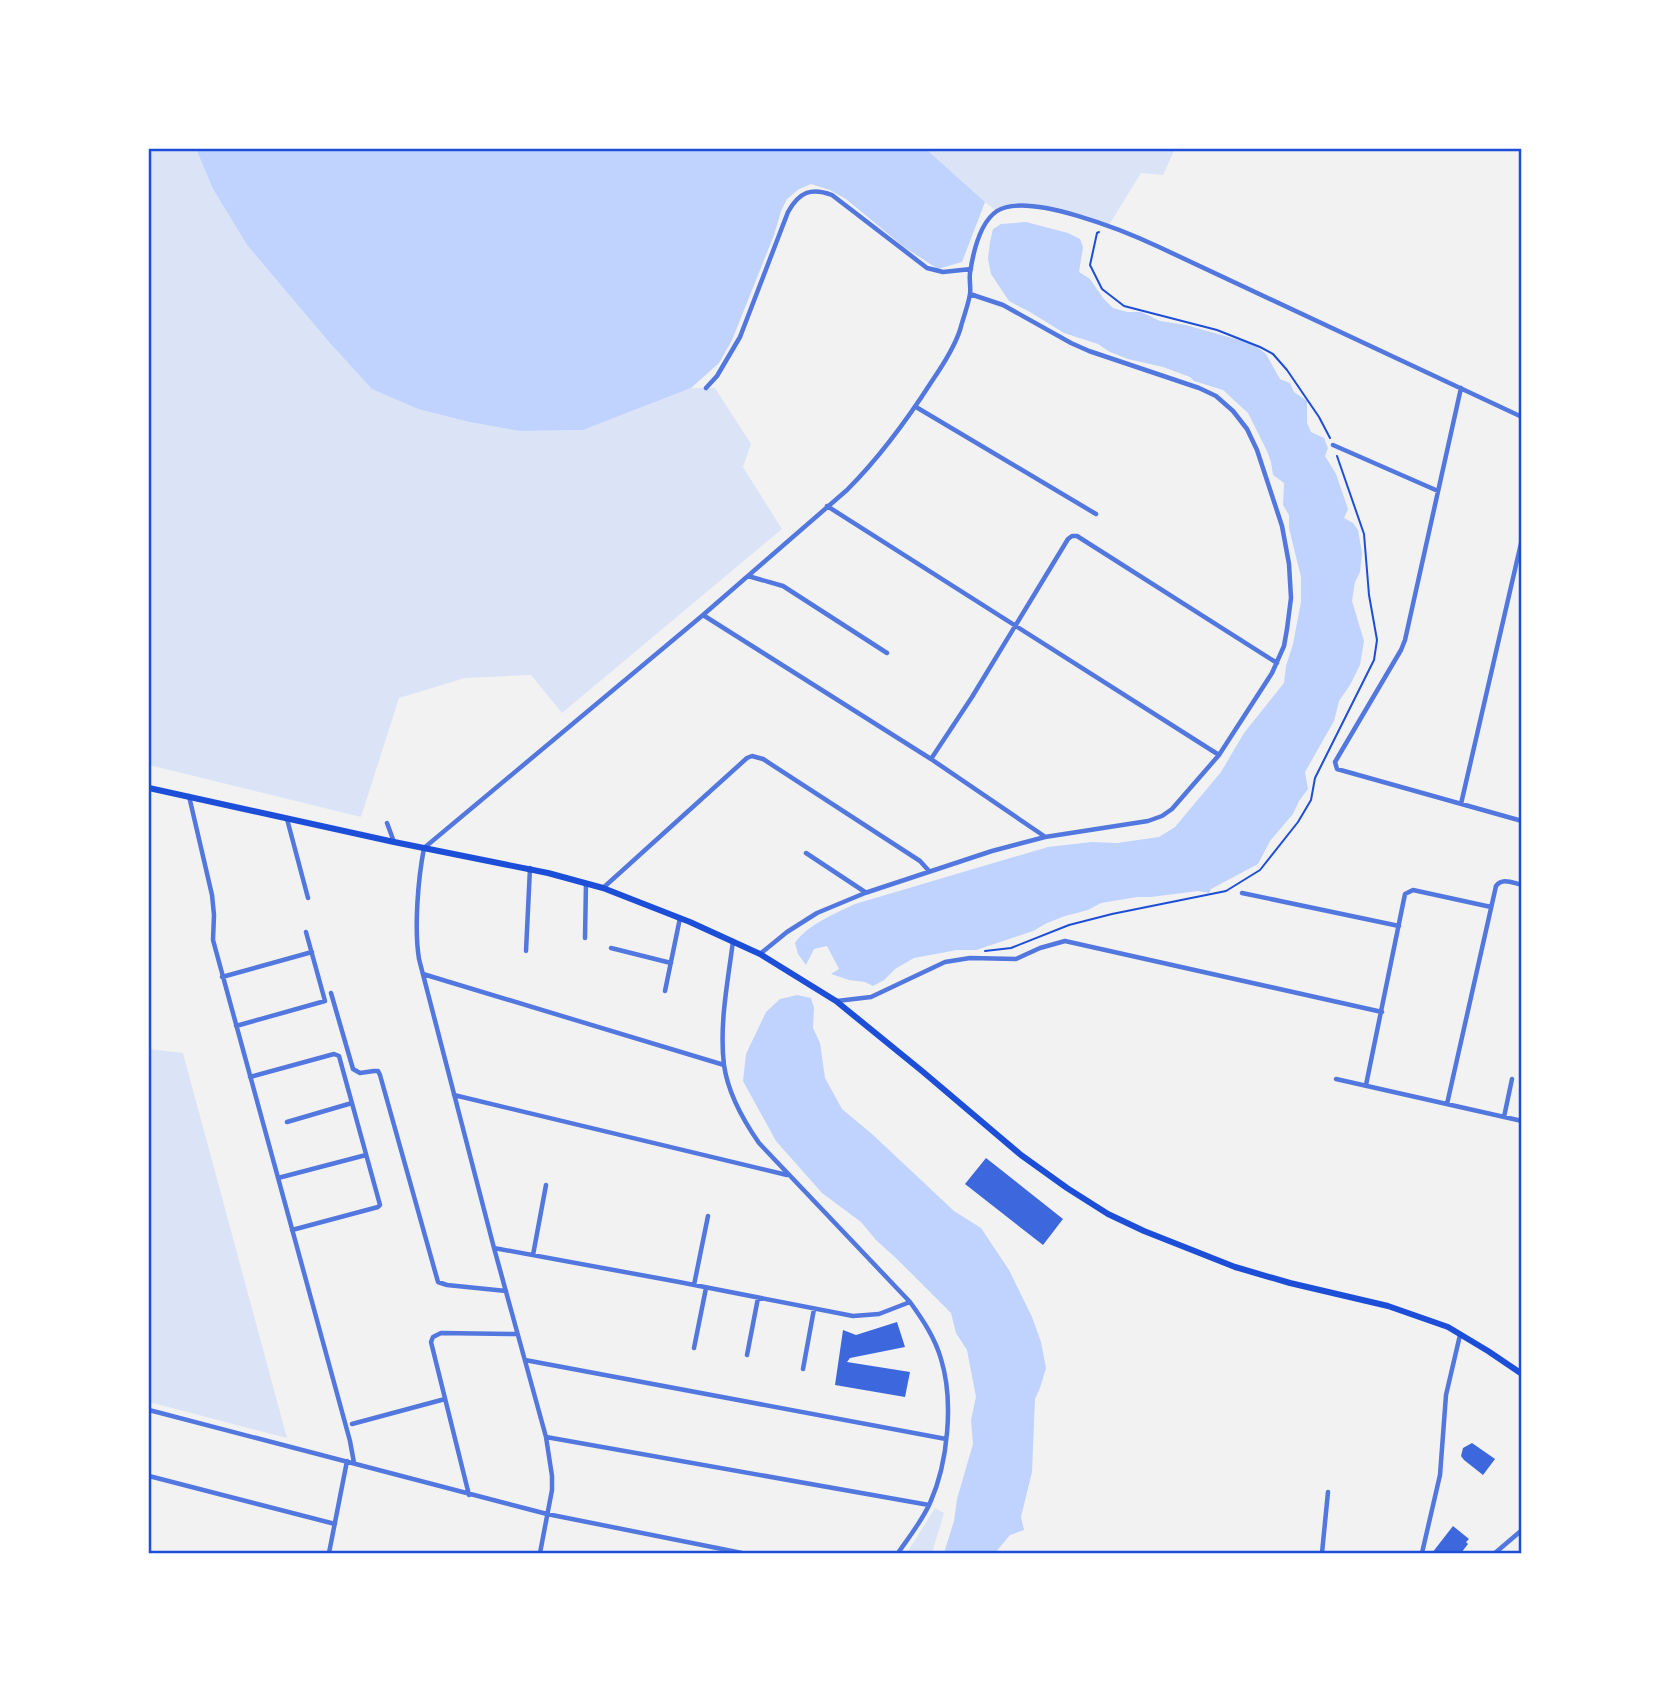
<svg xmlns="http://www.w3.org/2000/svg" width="1671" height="1702" font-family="'Varela Round',sans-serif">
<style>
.green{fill:#dbe4f7}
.water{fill:#bfd3fe}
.building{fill:#3d67dc}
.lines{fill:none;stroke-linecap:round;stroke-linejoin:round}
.path{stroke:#1d4ed8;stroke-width:2}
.minor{stroke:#5277de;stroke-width:4.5}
.secondary{stroke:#1d4ed8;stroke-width:6}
.neatline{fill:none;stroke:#1d4ed8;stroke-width:2.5}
</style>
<rect width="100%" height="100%" fill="#f2f2f2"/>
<path class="green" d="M149,149h47l17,40 34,56 82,97 44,47 45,20 51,13 51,9 63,-1 108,-42h24l36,56 -8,23 39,62 -220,184 -31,-38 -66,3 -66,20 -38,119 -212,-52z
M926,149h249l-12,26 -22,-2 -32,52 -80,-20 -32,6 -12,-9z
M149,1049l34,4 104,385 -138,-36z
M935,1508l9,5 -12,40h-25z"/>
<path class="water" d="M196,149h730l59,53 -23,60 -24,7 -34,-22 -58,-48 -16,-9 -19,-6 -12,5 -12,10 -6,12 -7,24 -42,105 -13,23 -28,25 -108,42 -63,1 -51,-9 -51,-13 -46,-20 -43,-47 -82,-97 -34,-56z
M1026,222l42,11 12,6 3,8 -4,25 11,7 13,19 10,10 14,4h14l19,9 26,4 67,19 13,10 14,25 10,4 4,9 13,9v22l4,9 13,6 4,10 -3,8 11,18 12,35 -4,9 9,5 5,7 4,23 -2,19 -5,10 -3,19 12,40 -4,24 -10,20 -11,16 -5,20 -29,51 3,17 -9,12 -6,13 -23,27 -12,23 -47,25 -2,4 -11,-2 -47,6h-14l-36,6 -13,7 -23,6 -18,7 -14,8 -57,19h-19l-43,8 -19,11 -11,11 -11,6 -8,-4 -16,-2 -18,-6 8,-5 -12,-23 -13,3 -8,16 -8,-11 -3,-11c12,-18 41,-30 60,-39l193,-57 44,-5 25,1 42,-6 16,-10 46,-55 23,-39 40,-50 2,-17 7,-22 8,-42v-25l-12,-49v-13l-6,-10 1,-22 -11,-8 -2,-13 -4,-11 -19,-38 -25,-23 -29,-9 -4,-4 -27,-10 -35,-8 -18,-7 -12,-8 -34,-11 -34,-21 -21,-11 -18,-27 -3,-15 2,-17 3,-13 8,-5z
M797,995l14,3 3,10 -1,20 7,15 5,35 17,31 30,25 82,77 27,17 28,42 23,47 9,25 5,26 -6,20 -5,11 -3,73 -11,45 3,13 -14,5 -15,18h-51l10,-32 3,-22 16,-55 -2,-24 5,-23 -9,-47 -11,-17 -5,-20 -54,-54 -21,-19 -15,-18 -39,-29 -46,-52 -33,-60 3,-27 20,-42 14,-13z"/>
<path class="building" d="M986,1158l77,61 -20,26 -78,-61z
M897,1322l8,25 -55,11 -3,4 63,10 -5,25 -70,-12 8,-55 13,5z
M1472,1443l23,16 -12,16 -19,-15 -3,-4 2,-8z
M1453,1526l16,13 -3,3 2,2 -7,9h-29z"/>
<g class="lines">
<path class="path" d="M1099,232l-2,1 -7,32 12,24 22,17 93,24 43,17 13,7 14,16 32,47 11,21
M985,951l26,-3 58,-23 43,-11 114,-23 34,-21 38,-48 13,-22 4,-22 59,-118 3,-20 -8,-45 -5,-61 -27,-78"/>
<path class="minor" d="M706,388l11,-12 23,-39 48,-125c11,-20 23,-25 44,-17l95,73 16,4 28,-3
M1461,388l-56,252 -4,10 -66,112 2,7 185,52
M916,407l180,107
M1333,445l105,46
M827,506l392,249
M748,576l35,10 104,67
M703,615l228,144 113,77
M931,759l41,-62 96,-158 4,-3h5l200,127
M189,796l23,99 2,20 -1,25 137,501 4,22
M1461,804l61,-265
M287,819l21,79
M387,823l7,19
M806,853l59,39
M603,888l144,-130 5,-2 11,3 157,102 9,10
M1242,893l157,33
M585,938l1,-55
M733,941c-5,40 -14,83 -9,124 4,29 19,55 35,78l151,159c13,18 25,36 31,57 13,42 7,104 -11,144 -8,18 -21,34 -32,50
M611,948l60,15
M526,951l4,-83
M760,954l27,-22 30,-19 48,-20 127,-42 53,-14 103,-16 14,-5 10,-7 47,-54 53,-82 12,-27 3,-17 4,-31 -2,-34 -7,-38 -25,-76 -10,-21 -14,-18 -17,-15 -17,-8 -110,-37 -18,-8 -68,-38 -33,-11
M423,974l301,91
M222,977l90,-25
M665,991l15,-73
M331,993l22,76 7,4 14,-2h4l2,4 58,207 9,3 59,6
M837,1001l34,-4 74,-35 25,-4 46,1 24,-11 25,-7 317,71
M236,1026l89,-25 -19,-69
M250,1077l84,-23 5,2 41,149 -2,2 -86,23
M1336,1079l186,42
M1366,1085l39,-191 8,-4 78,17
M454,1095l333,80
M1447,1104l49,-218c6,-9 17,-3 26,-1
M1504,1117l8,-38
M287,1122l65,-19
M278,1178l88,-23
M494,1248l185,34 174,34 26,-2 31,-12
M533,1255l13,-70
M694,1285l14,-69
M694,1348l12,-60
M747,1355l11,-57
M525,1360l421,79
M803,1369l11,-60
M149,1410l398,104 195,39
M352,1424l93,-25
M546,1437l383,68
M149,1476l186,48
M469,1495l-38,-153 2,-5 8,-4 76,1
M329,1553l18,-92
M540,1553l12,-63v-14l-6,-39 -52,-189 -75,-289c-5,-31 -1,-80 5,-111l279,-233 144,-125c33,-33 60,-70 85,-109 11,-16 22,-33 28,-51 3,-12 8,-24 10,-36 1,-7 -1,-14 0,-21 3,-20 9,-50 27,-62 31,-20 130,21 162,36l363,170
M1322,1553l6,-61
M1422,1553l18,-78 6,-80 14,-60
M1495,1553l27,-23"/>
<path class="secondary" d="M149,788l245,54 154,31 55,15 87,34 70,32 76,47 86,70 99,84 46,33 41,26 36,17 91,36 55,16 98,23 60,21 40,24 34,23"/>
</g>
<rect width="1671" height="1702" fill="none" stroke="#ffffff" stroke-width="301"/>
<rect x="150" y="150" width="1370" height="1402" class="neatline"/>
</svg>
